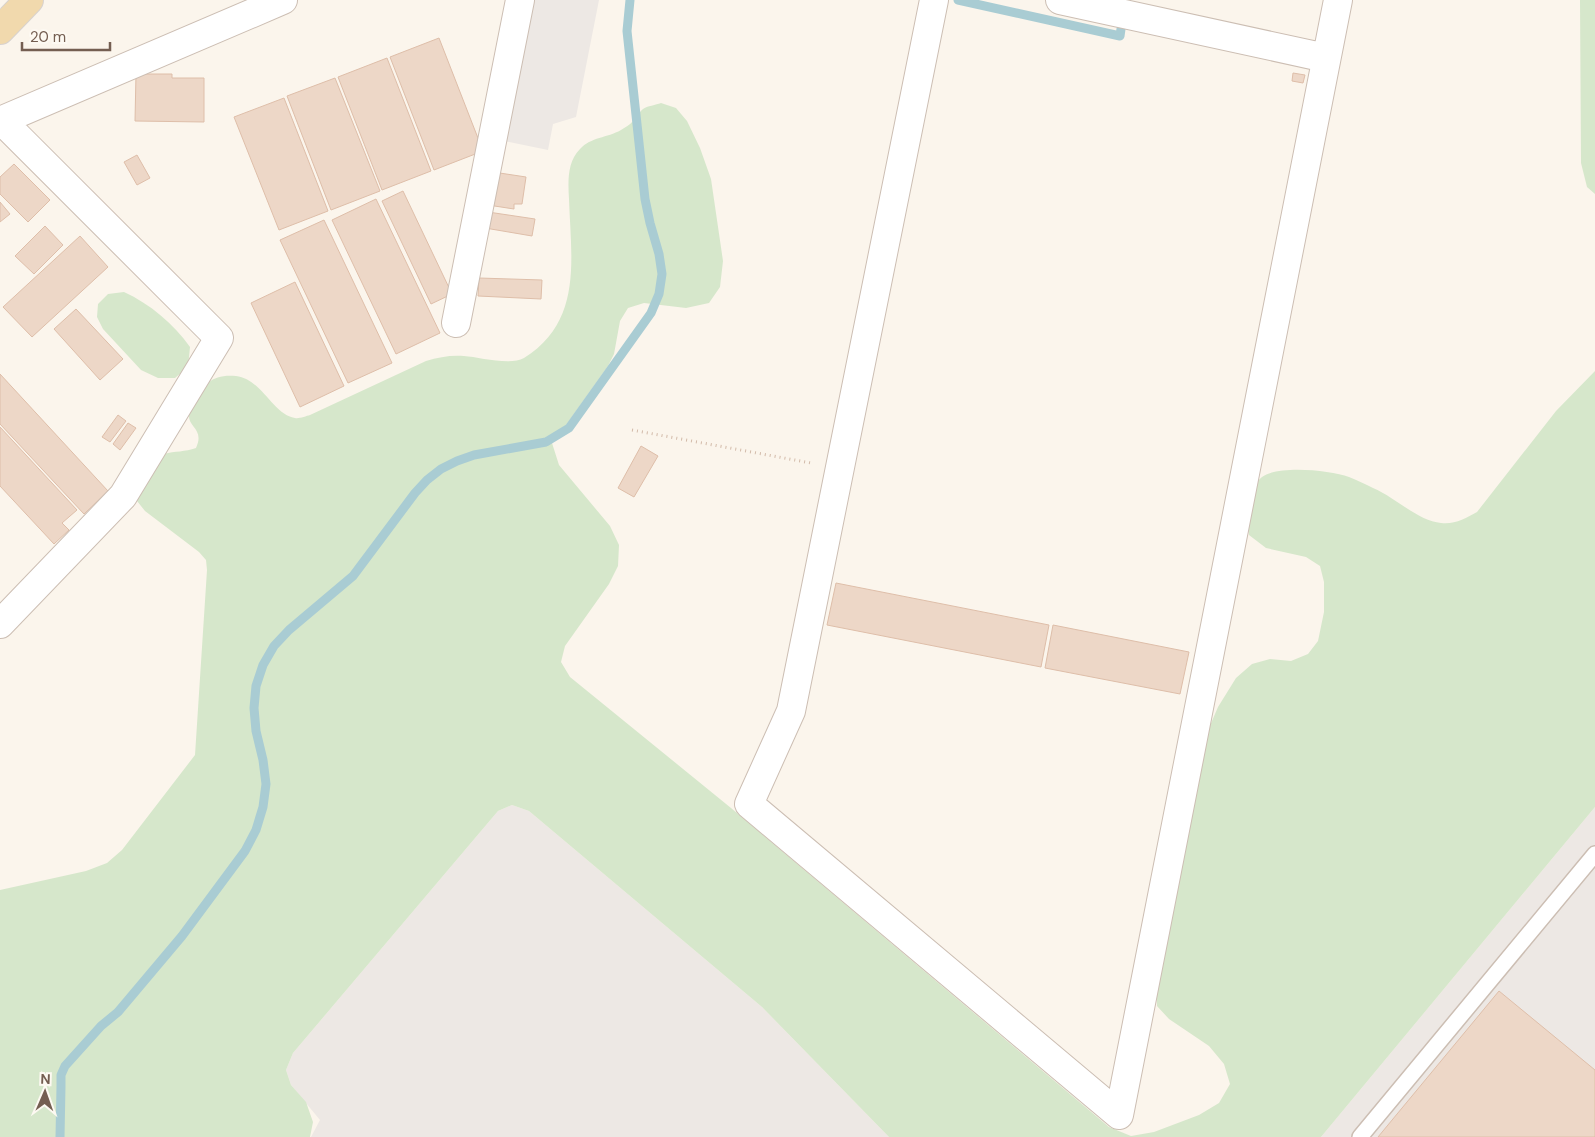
<svg xmlns="http://www.w3.org/2000/svg" width="1595" height="1137" font-family="'DM Sans',sans-serif">
<style>
.industrial{fill:#ede8e4}
.green{fill:#d6e7cb}
.lines{fill:none;stroke-linecap:round;stroke-linejoin:round}
.stream{stroke:#a9ccd3;stroke-width:9}
.building{fill:#edd7c7;stroke:#debea9}
.lane-casing{stroke:#ccbeb3;stroke-width:18}
.street-casing{stroke:#ccbeb3;stroke-width:30}
.primary-casing{stroke:#d8d2ce;stroke-width:30}
.path{stroke:#d2baa9;stroke-width:3;stroke-dasharray:1 4;stroke-linecap:butt}
.lane{stroke:#fff;stroke-width:15}
.street{stroke:#fff;stroke-width:28}
.primary{stroke:#f1d9ad;stroke-width:28}
</style>
<rect width="100%" height="100%" fill="#fbf5ec"/>
<path class="industrial" d="M527,0h72l-23,117 -23,7 -5,26 -49,-10z
M512,805l17,6 233,196 127,130h-578l9,-17 -29,-35 -5,-15 7,-17 205,-242z
M1595,807v330h-274z"/>
<path class="green" d="M1580,0h15v194l-8,-7 -6,-24z
M661,103l15,5 11,13 13,27 11,31 12,82 -3,26 -11,16 -23,5 -42,-5 -16,5 -8,13 -6,33 -6,12 -42,59 -10,7 -4,11 7,22 51,61 9,19 -1,21 -9,18 -44,62 -4,16 9,15 161,131 378,319 22,9 23,-4 45,-17 20,-12 11,-19 -6,-20 -15,-18 -40,-27 -12,-13 -1,-23 45,-229 8,-26 9,-21 18,-29 16,-14 18,-5 21,2 17,-7 10,-13 6,-29v-30l-4,-16 -14,-9 -40,-9 -17,-13c-2,-18 -3,-46 13,-58 16,-12 68,-7 87,0 8,3 16,7 24,11 22,9 45,33 68,35 13,2 25,-5 36,-11l79,-101 39,-40v436l-274,330h-432l-127,-130 -233,-196 -17,-6 -14,6 -205,242 -7,17 5,15 15,17 7,20 -3,15h-310v-247l86,-19 21,-8 15,-13 73,-95 12,-185 -1,-10 -7,-8 -54,-41 -8,-10 3,-12 24,-35c11,-3 21,-2 32,-6 9,-20 -9,-20 -7,-35 1,-3 4,-8 5,-10 10,-20 19,-29 42,-27 26,3 37,39 59,42 4,1 11,-2 15,-3l116,-54c13,-4 25,-6 38,-5 15,1 46,10 60,2 59,-37 47,-99 45,-159 -1,-17 -2,-37 11,-50 11,-12 27,-11 41,-19 4,-3 9,-5 12,-9 4,-3 6,-9 10,-12 4,-3 13,-4 18,-6z
M124,292c26,12 50,32 66,55l-2,20 -13,11h-17l-17,-8 -38,-41 -6,-12 1,-13 10,-10z"/>
<g class="lines">
<path class="stream" d="M958,0l162,36 1,-7
M60,1137l1,-51v-11l4,-9 36,-40 17,-14 64,-76 63,-85 11,-21 7,-23 3,-23 -3,-24 -7,-29 -2,-23 2,-22 7,-21 11,-19 15,-16 64,-54 62,-83 12,-13 14,-11 16,-8 17,-6 72,-13 23,-14 82,-115 8,-19 3,-20 -3,-20 -9,-31 -5,-24 -18,-168 3,-31"/>
</g>
<path class="building" d="M439,38l44,113 -49,19 -44,-113z
M387,58l44,113 -49,19 -44,-113z
M1293,73l12,2 -2,8 -11,-2z
M136,74h36v4h32v44l-69,-1z
M335,78l45,113 -49,19 -44,-114z
M284,98l44,113 -49,19 -45,-113z
M137,155l13,23 -13,7 -13,-23z
M14,164l36,36 -22,22 -28,-28v-17z
M493,172l33,5 -4,27h-8v5l-26,-4z
M403,191l49,103 -21,10 -49,-103z
M376,199l64,134 -44,21 -64,-134z
M0,202l10,12 -10,8z
M488,212l47,7 -3,17 -47,-8z
M324,220l68,143 -44,20 -68,-143z
M45,226l18,19 -29,29 -19,-18z
M80,236l28,31 -76,70 -29,-30z
M479,278l63,2 -1,19 -63,-3z
M295,282l49,104 -44,21 -49,-104z
M76,309l47,50 -23,21 -46,-51z
M0,374l108,117 -24,23 -84,-90z
M118,415l8,6 -16,21 -8,-5z
M128,423l8,5 -16,22 -7,-6z
M0,427l77,83 -15,13 7,7 -15,14 -54,-58z
M641,446l17,10 -24,41 -16,-9z
M836,583l213,42 -8,42 -214,-42z
M1053,625l136,27 -9,42 -135,-26z
M1499,991l96,79v67h-217z"/>
<g class="lines">
<g class="lane-casing">
<path id="lane" d="M1360,1137l235,-283"/>
</g>
<g class="street-casing">
<path id="street" d="M934,0l-143,711 -42,93 370,311 219,-1115
M1060,0l266,58
M0,121l283,-121
M456,323l64,-323
M0,624l123,-128 96,-158 -218,-218"/>
</g>
<g class="primary-casing">
<path id="primary" d="M0,30l29,-30"/>
</g>
<path class="path" d="M632,430l179,33"/>
<use href="#lane" class="lane"/>
<use href="#street" class="street"/>
<use href="#primary" class="primary"/>
</g>
<g transform="translate(45 1092) rotate(2)" stroke="#fdf9f2" stroke-width="4" paint-order="stroke">
<path d="M0-4L9 19L0 12L-9 19Z" fill="#745e51"/>
<text y="-8" font-size="14" font-weight="bold" text-anchor="middle" fill="#745e51">N</text>
</g>
<path d="M22 42v8h88v-8" fill="none" stroke="#745e51" stroke-width="2.5"/>
<text x="30" y="42" font-size="15" fill="#745e51" stroke="#fdf9f2" stroke-width="4" paint-order="stroke">20 m</text>
</svg>
